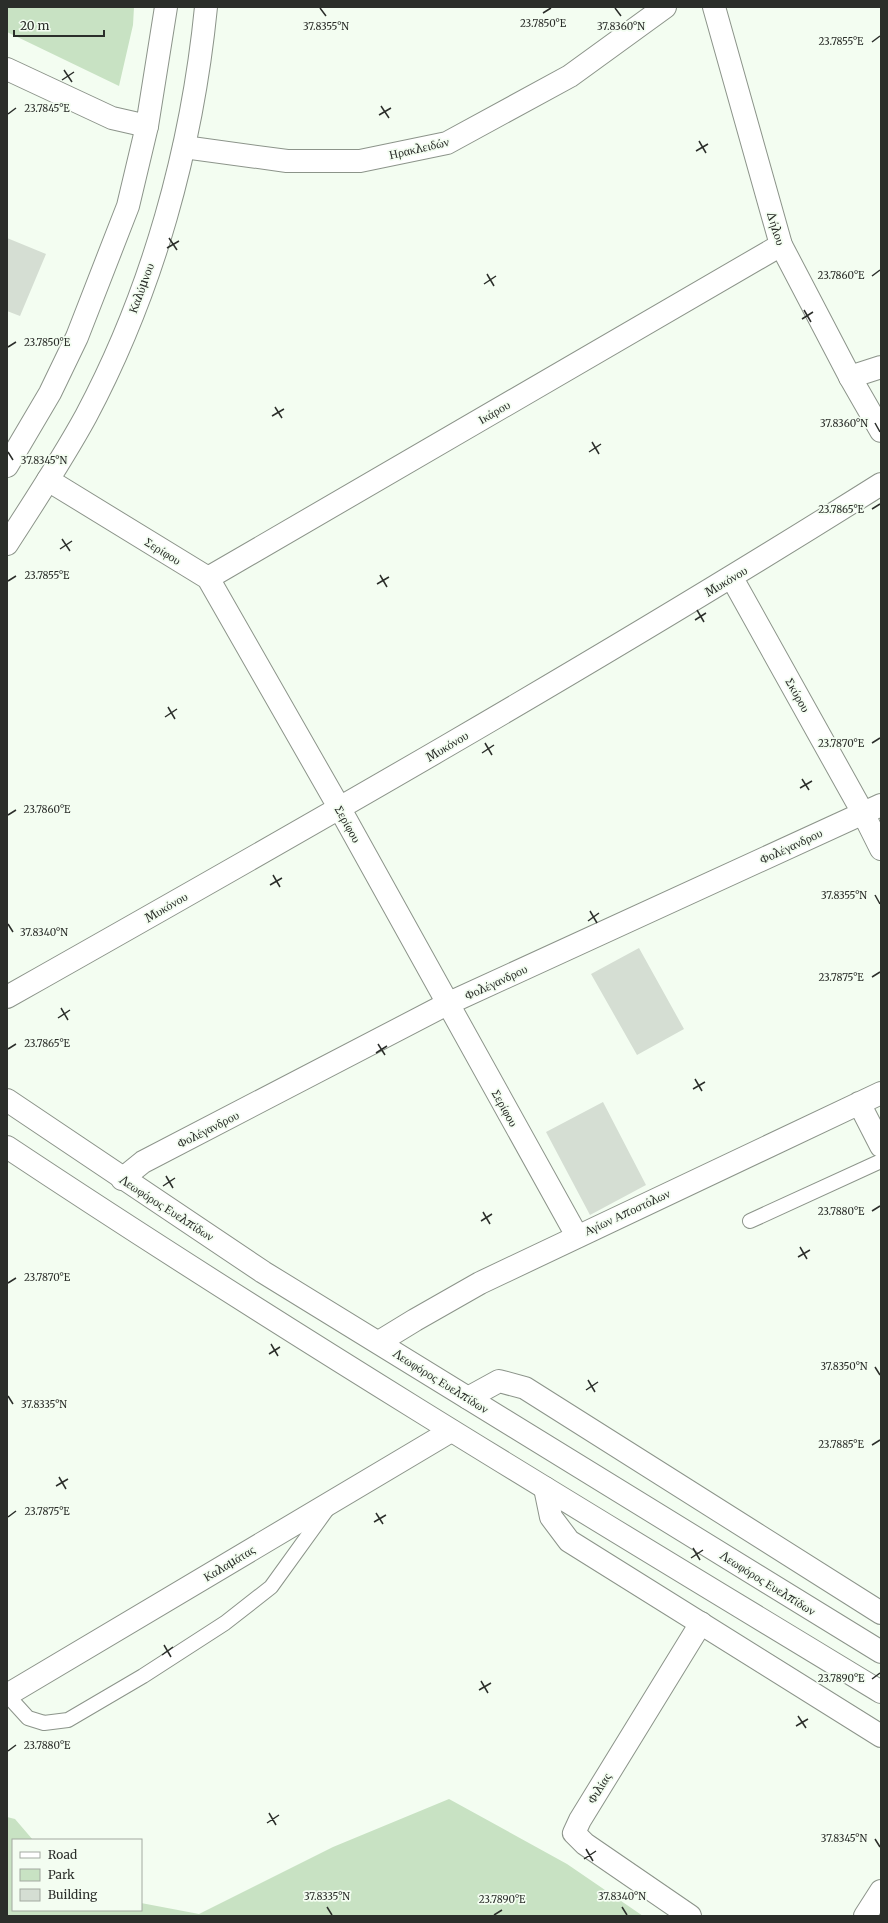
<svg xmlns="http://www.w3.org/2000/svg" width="888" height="1923" font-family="Merriweather,serif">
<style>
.green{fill:#c8e2c3}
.building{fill:#d5ded3}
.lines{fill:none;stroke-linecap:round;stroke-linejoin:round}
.service-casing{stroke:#8c948a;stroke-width:16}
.minor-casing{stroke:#8c948a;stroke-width:24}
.tertiary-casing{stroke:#8c948a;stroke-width:24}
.secondary-casing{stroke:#8c948a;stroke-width:24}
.primary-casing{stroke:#8c948a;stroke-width:24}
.service{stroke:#fff;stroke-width:14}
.minor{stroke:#fff;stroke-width:22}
.tertiary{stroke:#fff;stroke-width:22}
.secondary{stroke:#fff;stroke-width:22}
.primary{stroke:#fff;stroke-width:22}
.ticks{fill:none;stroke:#2b2e2a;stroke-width:1.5}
.labels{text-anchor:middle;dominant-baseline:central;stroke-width:3.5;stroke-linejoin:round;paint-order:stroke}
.street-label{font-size:12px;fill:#2b2e2a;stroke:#f3fdf1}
.ticks-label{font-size:10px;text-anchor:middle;fill:#2b2e2a;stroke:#f3fdf1;stroke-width:3.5;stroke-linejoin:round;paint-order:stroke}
</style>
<rect width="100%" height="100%" fill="#f3fdf1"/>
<path class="green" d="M7,7h127l-1,18 -14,61 -112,-54z
M449,1799l118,65 76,52h-636v-99l8,2 18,21h-20v70h128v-7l58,11 134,-67z"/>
<path class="building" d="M7,238l39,16 -26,62 -13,-5z
M639,948l45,81 -47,26 -46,-81z
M603,1102l43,83 -56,30 -44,-83z"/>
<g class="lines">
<g class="service-casing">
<path id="service" d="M750,1221l131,-60
M7,1695l21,23 16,5 24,-3 75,-44 82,-53 46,-36 57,-79"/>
</g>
<g class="minor-casing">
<path id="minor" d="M7,69l105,49 35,8
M184,147l103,14h73l87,-18 123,-67 95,-69
M850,377l31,-10
M48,480l160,98 132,231 237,427
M208,578l573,-333
M732,578l131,235 18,36
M7,997c294,-166 588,-333 874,-513
M859,1103l22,43
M122,1179l21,-17 304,-158 434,-199
M379,1342l36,-22 65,-37 401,-190
M690,1916l-105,-72 -11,-11 6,-13 121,-197
M865,1916l16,-25"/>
</g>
<g class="tertiary-casing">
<path id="tertiary" d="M714,7l67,238 69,132 31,54
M468,1398l31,-17 26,7 356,225
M545,1488l6,29 18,24 312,195
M7,1695l444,-264"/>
</g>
<g class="secondary-casing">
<path id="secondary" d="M7,466l43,-73 27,-56 51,-131 19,-80 19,-119
M7,544c27,-42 55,-84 79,-128 67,-126 106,-268 120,-409"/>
</g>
<g class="primary-casing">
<path id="primary" d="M7,1100l256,172 618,380
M7,1147c286,190 580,367 874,545"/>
</g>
<use href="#service" class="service"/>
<use href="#minor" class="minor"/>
<use href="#tertiary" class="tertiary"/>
<use href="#secondary" class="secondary"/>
<use href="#primary" class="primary"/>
</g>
<path class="ticks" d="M320,8l6,8M615,8l6,8M543,13l8,-5M872,42l8,-6M64,70l8,12M62,80l12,-8M381,106l8,12M8,114l8,-6M379,115l12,-7M699,141l7,12M696,151l12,-7M169,238l8,12M167,248l12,-7M487,274l7,12M872,276l8,-6M484,284l12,-8M804,310l7,12M802,319l11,-7M8,347l8,-5M275,407l7,11M272,416l12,-7M875,423l5,9M592,442l7,12M8,452l5,8M589,452l12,-8M872,509l8,-5M62,539l8,12M60,549l12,-8M380,575l7,12M8,581l8,-5M377,584l12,-7M697,610l7,12M695,620l11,-7M168,707l7,12M165,717l12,-8M485,743l7,12M872,743l8,-5M482,753l12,-8M802,779l7,11M800,788l12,-7M8,815l8,-5M273,875l7,12M270,885l12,-7M875,895l5,9M590,911l7,12M588,921l11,-8M8,924l5,8M872,977l8,-5M61,1008l7,12M58,1018l12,-8M378,1044l7,11M8,1049l8,-5M376,1053l11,-7M695,1079l7,12M693,1089l12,-7M166,1176l7,12M163,1186l12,-8M872,1211l8,-5M483,1212l7,12M481,1221l11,-7M800,1247l7,12M798,1257l12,-7M8,1283l8,-5M271,1344l7,12M269,1354l11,-7M875,1367l5,8M588,1380l7,12M586,1390l12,-8M8,1396l5,8M872,1445l8,-5M59,1477l7,12M56,1486l12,-7M376,1513l7,11M8,1517l8,-6M374,1522l12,-7M693,1548l7,12M691,1558l12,-8M164,1645l7,12M162,1655l11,-8M872,1679l8,-6M481,1681l7,12M479,1690l12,-7M798,1716l8,12M796,1726l12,-7M8,1751l8,-6M269,1813l7,12M267,1823l12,-8M875,1839l5,8M586,1849l7,12M584,1859l12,-8M327,1907l5,8M622,1907l5,8M494,1915l8,-5"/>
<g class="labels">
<g class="street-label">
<text transform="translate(419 148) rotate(-13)">Ηρακλειδών</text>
<text transform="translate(776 228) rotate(73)">Δήλου</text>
<text transform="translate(141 288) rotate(-70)">Καλύμνου</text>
<text transform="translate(494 412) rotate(-30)">Ικάρου</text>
<text transform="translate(163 551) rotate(32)">Σερίφου</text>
<text transform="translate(726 581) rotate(-31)">Μυκόνου</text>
<text transform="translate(798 695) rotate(61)">Σκύρου</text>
<text transform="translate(447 746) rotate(-31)">Μυκόνου</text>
<text transform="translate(348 824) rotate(61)">Σερίφου</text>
<text transform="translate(791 846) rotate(-25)">Φολέγανδρου</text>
<text transform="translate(166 907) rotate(-30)">Μυκόνου</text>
<text transform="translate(496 982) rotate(-25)">Φολέγανδρου</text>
<text transform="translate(505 1108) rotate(61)">Σερίφου</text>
<text transform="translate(208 1129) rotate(-27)">Φολέγανδρου</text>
<text transform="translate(167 1208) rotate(33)">Λεωφόρος Ευελπίδων</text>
<text transform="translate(627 1212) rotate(-25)">Αγίων Αποστόλων</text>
<text transform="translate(441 1381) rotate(32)">Λεωφόρος Ευελπίδων</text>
<text transform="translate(229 1563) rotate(-31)">Καλαμάτας</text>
<text transform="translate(768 1583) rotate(32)">Λεωφόρος Ευελπίδων</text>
<text transform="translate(599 1788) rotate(-58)">Φιλίας</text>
</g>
</g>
<g class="ticks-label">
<text x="543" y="27">23.7850°E</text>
<text x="326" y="30">37.8355°N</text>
<text x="621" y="30">37.8360°N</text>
<text x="841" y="45">23.7855°E</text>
<text x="47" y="112">23.7845°E</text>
<text x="841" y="279">23.7860°E</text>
<text x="47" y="346">23.7850°E</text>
<text x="844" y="427">37.8360°N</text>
<text x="44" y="464">37.8345°N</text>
<text x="841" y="513">23.7865°E</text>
<text x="47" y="579">23.7855°E</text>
<text x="841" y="747">23.7870°E</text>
<text x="47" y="813">23.7860°E</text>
<text x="844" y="899">37.8355°N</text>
<text x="44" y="936">37.8340°N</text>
<text x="841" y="981">23.7875°E</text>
<text x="47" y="1047">23.7865°E</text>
<text x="841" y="1215">23.7880°E</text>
<text x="47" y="1281">23.7870°E</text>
<text x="844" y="1370">37.8350°N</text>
<text x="44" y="1408">37.8335°N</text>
<text x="841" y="1448">23.7885°E</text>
<text x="47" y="1515">23.7875°E</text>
<text x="841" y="1682">23.7890°E</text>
<text x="47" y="1749">23.7880°E</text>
<text x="844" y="1842">37.8345°N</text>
<text x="327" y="1900">37.8335°N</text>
<text x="622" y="1900">37.8340°N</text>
<text x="502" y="1903">23.7890°E</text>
</g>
<rect width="888" height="1923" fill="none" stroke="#2b2e2a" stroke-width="16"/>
<rect x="12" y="1839" width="130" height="72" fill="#f3fdf1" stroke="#a3aaa1"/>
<rect x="20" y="1852" width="20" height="6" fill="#ffffff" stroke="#a3aaa1"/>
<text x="48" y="1859" font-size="12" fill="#2b2e2a">Road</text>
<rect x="20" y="1869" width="20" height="12" fill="#c8e2c3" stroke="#a3aaa1"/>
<text x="48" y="1879" font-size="12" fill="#2b2e2a">Park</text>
<rect x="20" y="1889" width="20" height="12" fill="#d5ded3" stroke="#a3aaa1"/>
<text x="48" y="1899" font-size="12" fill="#2b2e2a">Building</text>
<path d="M14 30v6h90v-6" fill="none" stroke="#2b2e2a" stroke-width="2"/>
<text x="20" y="30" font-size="12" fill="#2b2e2a" stroke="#f3fdf1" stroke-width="3" paint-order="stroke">20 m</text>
</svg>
